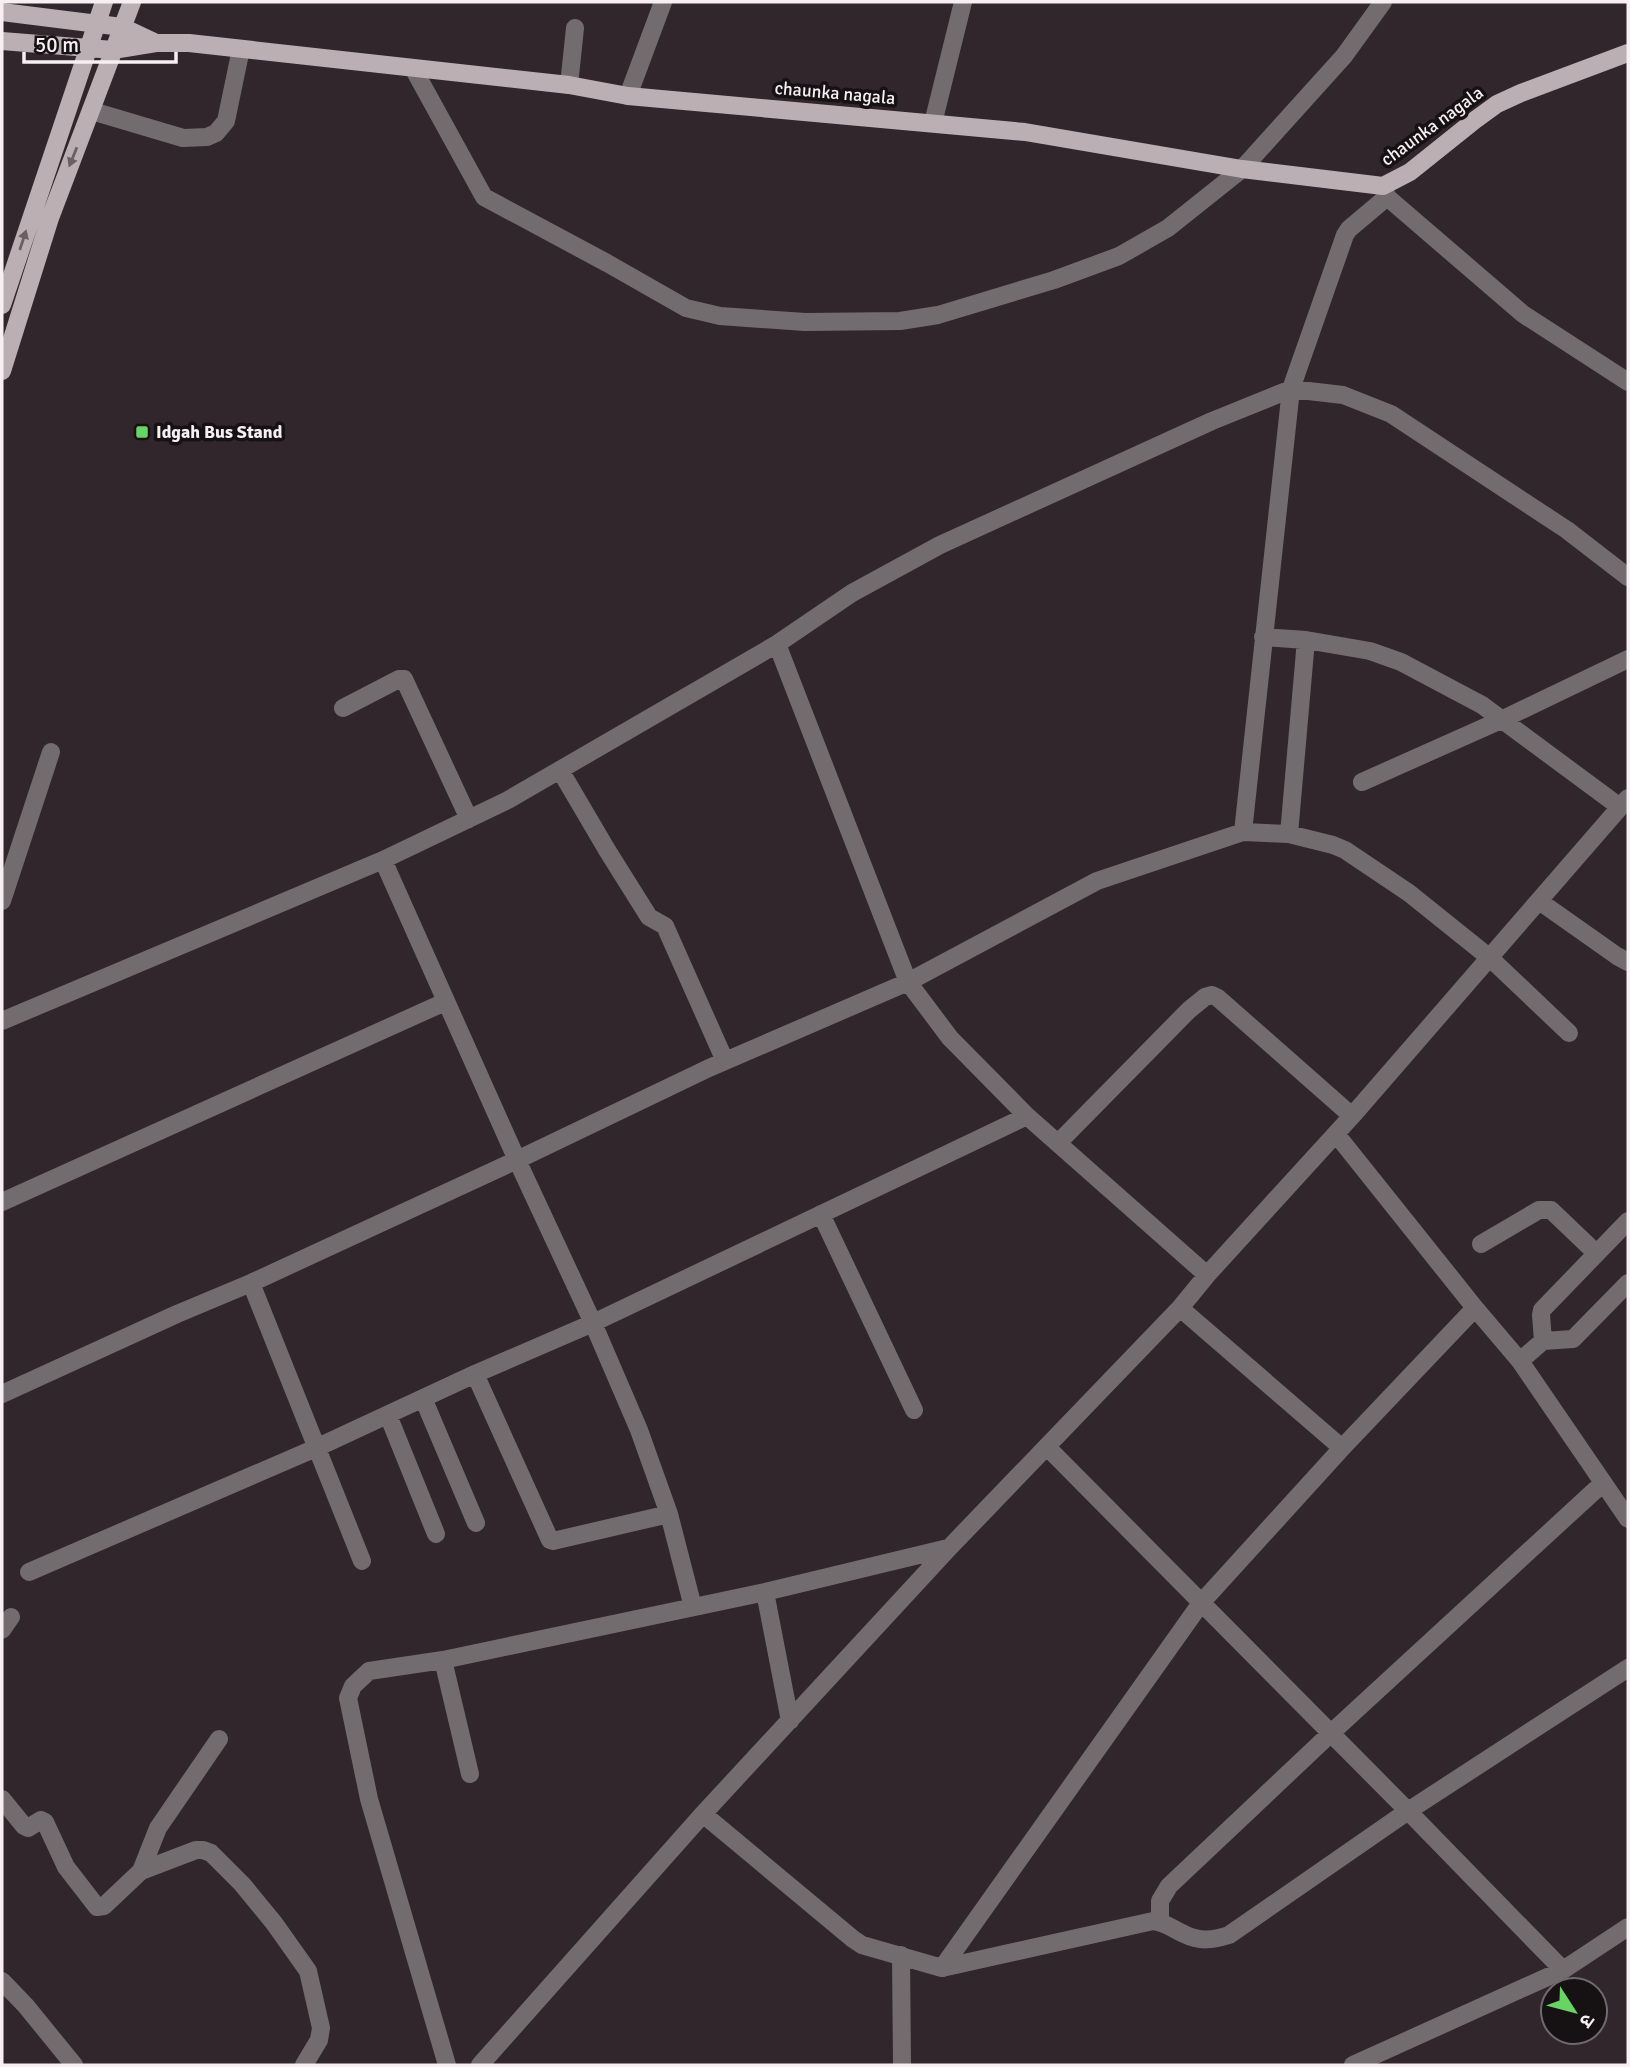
<svg xmlns="http://www.w3.org/2000/svg" width="1630" height="2067" font-family="Signika,'Noto Sans Devanagari',sans-serif">
<style>
.lines{fill:none;stroke-linecap:round;stroke-linejoin:round}
.minor{stroke:#736c6f;stroke-width:18}
.major{stroke:#bcafb4;stroke-width:18}
.oneway{fill:#696064}
.poi-dot{fill:#69d464;stroke:#161113;stroke-width:2.5}
.labels{text-anchor:middle;dominant-baseline:central;stroke-width:7;stroke-linejoin:round;paint-order:stroke}
.street-label{font-size:18px;fill:#f7eff2;stroke:#161113}
.poi-label{font-size:18px;font-weight:bold;fill:#f7eff2;stroke:#161113;text-anchor:start}
</style>
<rect width="100%" height="100%" fill="#31262b"/>
<g class="lines">
<path class="minor" d="M413,68l71,129 123,66 79,45 34,8 85,6 95,-1 38,-6 116,-35 65,-24 49,-28 74,-59 102,-113 39,-54
M569,85l6,-57
M628,96l35,-94
M92,111l91,27 24,-1 9,-4 10,-12 15,-72
M933,123l30,-121
M1384,187l3,10 136,117 105,68
M1263,637l43,3 64,11 31,11 81,43 138,102
M777,644l131,338 42,56 77,78 180,159
M343,708l56,-29h5l65,140
M560,770l47,80 42,67 16,9 60,135
M1362,782l139,-62 127,-61
M1243,832l48,-443 54,-154 4,-6 38,-32
M1289,834l17,-194
M383,860l134,300 76,163 46,107 30,84 24,93
M2,901l49,-149
M1539,901l78,55 11,6
M2,1021l381,-161 125,-60 269,-156 75,-51 88,-48 272,-124 79,-32 52,6 48,19 176,116 61,47
M1336,1134l139,174 45,53 108,158
M1058,1143l131,-133 16,-13 7,-2 6,3 134,118
M2,1202l443,-200
M821,1214l93,196
M1481,1244l58,-34h12l45,43
M251,1283l111,278
M1180,1308l162,140
M1543,1341l-2,-26 1,-5 86,-89
M1520,1361l23,-20 30,-2 55,-56
M475,1374l75,166 3,1 116,-27
M2,1394l175,-80 74,-31 266,-123 192,-92 199,-86 189,-101 146,-49 46,2 44,11 12,5 64,43 81,65 79,75
M423,1398l53,125
M388,1415l48,119
M1047,1447l361,364 155,159
M29,1572l287,-124 159,-74 118,-51 434,-207
M765,1592l25,129
M2,1630l9,-13
M443,1660l27,114
M2,1799l22,27 4,2 13,-8 4,2 21,45 31,40 7,-1 37,-35 55,-21h7l8,3 31,31 32,39 34,48 13,57 -2,12 -15,25
M703,1814l150,125 9,6 80,23 259,-365 141,-155 133,-140
M141,1871l17,-43 61,-89
M1160,1922v-21l9,-15 161,-152 273,-251
M901,1955l1,110
M942,1968l211,-47c12,1 20,8 31,13 16,8 29,6 45,1l179,-124 220,-143
M2,1981l24,25 48,59
M447,2065l-78,-266 -21,-101 5,-12 16,-15 74,-11 322,-68 183,-44
M480,2065l223,-251 246,-266 231,-240 27,-33 145,-159 276,-318
M1353,2065l210,-95 65,-43"/>
<path class="major" d="M2,12l120,15 34,16
M2,41l111,9 43,-7h33l380,42 59,11 397,36 217,37 141,17 27,-14 65,-52 22,-16 24,-11 107,-40
M2,305l102,-303
M2,371l48,-153 82,-216"/>
</g>
<defs><path id="oneway-solid" d="M-6-.8H1V-3.2L6.5 0L1 3.2V.8H-6Z" transform="scale(1.75)"/></defs>
<g class="oneway">
<use href="#oneway-solid" transform="translate(73 157) rotate(112)"/>
<use href="#oneway-solid" transform="translate(23 240) rotate(-72)"/>
</g>
<rect class="poi-dot" x="135" y="425" width="14" height="14" rx="3.5"/>
<g class="labels">
<g class="street-label">
<text transform="translate(835 93) rotate(5)">chaunka nagala</text>
<text transform="translate(1432 126) rotate(-36)">chaunka nagala</text>
</g>
<g class="poi-label">
<text x="156" y="432">Idgah Bus Stand</text>
</g>
</g>
<rect width="1630" height="2067" fill="none" stroke="#f7eff2" stroke-width="7"/>
<g transform="translate(1574 2011) rotate(126)"><circle r="33" fill="#161113" stroke="#706a6c" stroke-width="2"/>
<path d="M0-5L12 26L0 18L-12 26Z" fill="#69d464"/>
<text y="-10" font-size="19" font-weight="bold" text-anchor="middle" fill="#f7eff2">उ</text>
</g>
<path d="M24 52v10h152v-10" fill="none" stroke="#f7eff2" stroke-width="3.5"/>
<text x="35" y="52" font-size="21" fill="#f7eff2" stroke="#161113" stroke-width="5" paint-order="stroke">50 m</text>
</svg>
